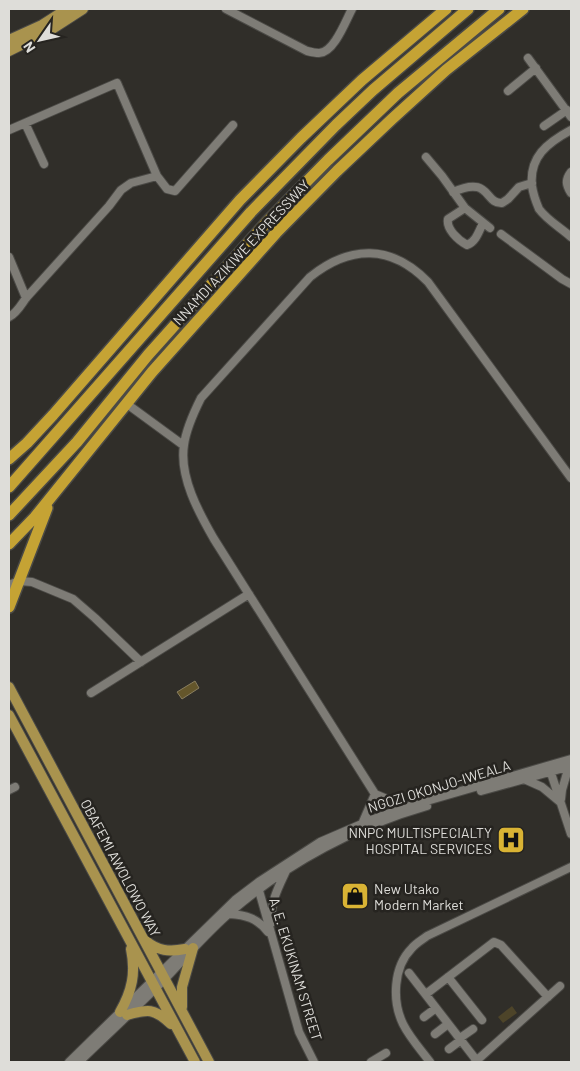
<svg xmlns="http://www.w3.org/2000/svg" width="580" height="1071" font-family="Barlow,sans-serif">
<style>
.green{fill:#4d4429}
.water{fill:#64562b;stroke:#897e5f}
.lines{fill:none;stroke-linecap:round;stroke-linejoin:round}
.minor-casing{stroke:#4b4a46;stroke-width:10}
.major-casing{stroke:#4b4a46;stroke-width:12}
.highway-casing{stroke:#4b4a46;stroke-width:14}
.minor{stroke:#7e7c76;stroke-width:8}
.major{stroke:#a9934e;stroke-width:10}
.highway{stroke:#c5a334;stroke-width:11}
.labels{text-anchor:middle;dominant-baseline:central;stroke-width:5;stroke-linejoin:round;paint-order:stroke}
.street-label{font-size:14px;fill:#deddd9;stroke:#262420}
.poi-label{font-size:14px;fill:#deddd9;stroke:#262420;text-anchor:end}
</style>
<rect width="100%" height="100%" fill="#302e29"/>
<path class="green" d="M512,1006l5,7 -14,10 -5,-6z"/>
<path class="water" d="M195,681l4,7 -17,11 -5,-7z"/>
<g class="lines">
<g class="minor-casing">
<path id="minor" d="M226,9l81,42c4,1 9,2 12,2 15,0 27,-33 33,-44
M528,58l43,59
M508,91l28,-23
M25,123l19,41
M544,126l23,-16
M9,130l108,-47 40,93 10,13 8,2 58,-66
M571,130c-24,13 -42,27 -39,56 1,7 4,16 7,23 8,11 22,19 32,28
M426,157l16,19 23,32 25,20
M571,172c-6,8 -5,13 0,21
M453,192c38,-17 31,12 49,11l6,-4 11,-12 13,-4
M465,208l-17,11c-2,10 10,21 19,26 9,-3 12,-14 16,-22
M501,234l61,45 9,5
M9,257l17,41
M9,317c8,-4 12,-12 17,-19l83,-92 12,-16 10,-7 26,-7
M127,404l56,41
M9,585l10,-4 13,1 41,17 22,19 46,44
M91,693l158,-99
M549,767l22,67
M524,779l18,8 18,15
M9,790l6,-3
M481,791l90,-25
M561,799l1,-9 7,-24
M406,807l-31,-13 -161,-255c-15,-26 -35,-62 -30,-94 2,-16 10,-33 17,-47l109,-121c40,-32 81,-33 118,5l143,196
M362,824l13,-30
M258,887l41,145 15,30
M229,914c17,1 28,4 39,18
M271,923c0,-22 6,-33 15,-52
M409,973l68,88
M448,977l34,43
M426,994l68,-52 7,3 47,52
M424,1017l12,-9
M435,1034l13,-10
M460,1038l13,-9
M449,1049l12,-9
M69,1062l166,-162 25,-19 60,-39 51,-22 35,-13 165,-48
M79,1062c28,-27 57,-54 85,-82 23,-24 44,-49 69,-70 56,-48 124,-84 194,-104
M371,1062l15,-9
M430,1062c-9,-12 -20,-24 -27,-38 -11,-23 -10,-57 9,-76 4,-5 10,-8 15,-12l144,-69
M475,1062l85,-76"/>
</g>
<g class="major-casing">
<path id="major" d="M9,40l33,-15 25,-16
M9,51l40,-20 34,-22
M9,687l200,375
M9,715l186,347
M146,941c12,10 23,11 39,8
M182,1007v-20l11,-39
M120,1012c12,-21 16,-39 11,-63
M127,1015c21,-6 27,-7 44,9"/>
</g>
<g class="highway-casing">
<path id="highway" d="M9,459l18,-16 26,-28 187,-215 61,-62 61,-58 84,-71
M9,487l242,-275 85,-87 37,-35 95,-81
M9,515l68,-73 71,-87 119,-133 61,-62 70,-67 101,-84
M9,544l26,-27 117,-145 124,-139 61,-62 55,-52 54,-49 77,-61
M9,607l38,-99"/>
</g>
<use href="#minor" class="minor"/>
<use href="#major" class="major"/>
<use href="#highway" class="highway"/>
</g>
<defs>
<g id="hospital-square" transform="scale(1.4375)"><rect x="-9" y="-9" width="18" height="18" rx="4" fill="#d9b334" stroke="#262420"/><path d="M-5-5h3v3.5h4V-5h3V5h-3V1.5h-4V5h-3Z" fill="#111"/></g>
<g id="shop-square" transform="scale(1.4375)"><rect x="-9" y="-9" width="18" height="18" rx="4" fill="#d9b334" stroke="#262420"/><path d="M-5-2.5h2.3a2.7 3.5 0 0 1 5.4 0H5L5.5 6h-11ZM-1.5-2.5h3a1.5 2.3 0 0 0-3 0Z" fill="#111"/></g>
</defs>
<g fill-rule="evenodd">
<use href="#hospital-square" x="511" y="840"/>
<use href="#shop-square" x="355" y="896"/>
</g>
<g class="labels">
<g class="street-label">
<text transform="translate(241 252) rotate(-47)">NNAMDI AZIKIWE EXPRESSWAY</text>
<text transform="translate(439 786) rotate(-17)">NGOZI OKONJO-IWEALA</text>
<text transform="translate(121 868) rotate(62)">OBAFEMI AWOLOWO WAY</text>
<text transform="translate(296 969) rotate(73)">A. E. EKUKINAM STREET</text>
</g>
<g class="poi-label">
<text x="492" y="832">NNPC MULTISPECIALTY<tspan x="492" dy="16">HOSPITAL SERVICES</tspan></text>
<text x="374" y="888" text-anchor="start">New Utako<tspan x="374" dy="16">Modern Market</tspan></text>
</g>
</g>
<rect width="580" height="1071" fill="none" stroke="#deddd9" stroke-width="20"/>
<g transform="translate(40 40) rotate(236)" stroke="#262420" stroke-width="4" paint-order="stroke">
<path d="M0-4L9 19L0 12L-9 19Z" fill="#deddd9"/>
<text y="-8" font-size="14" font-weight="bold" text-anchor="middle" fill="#deddd9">N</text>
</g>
</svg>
